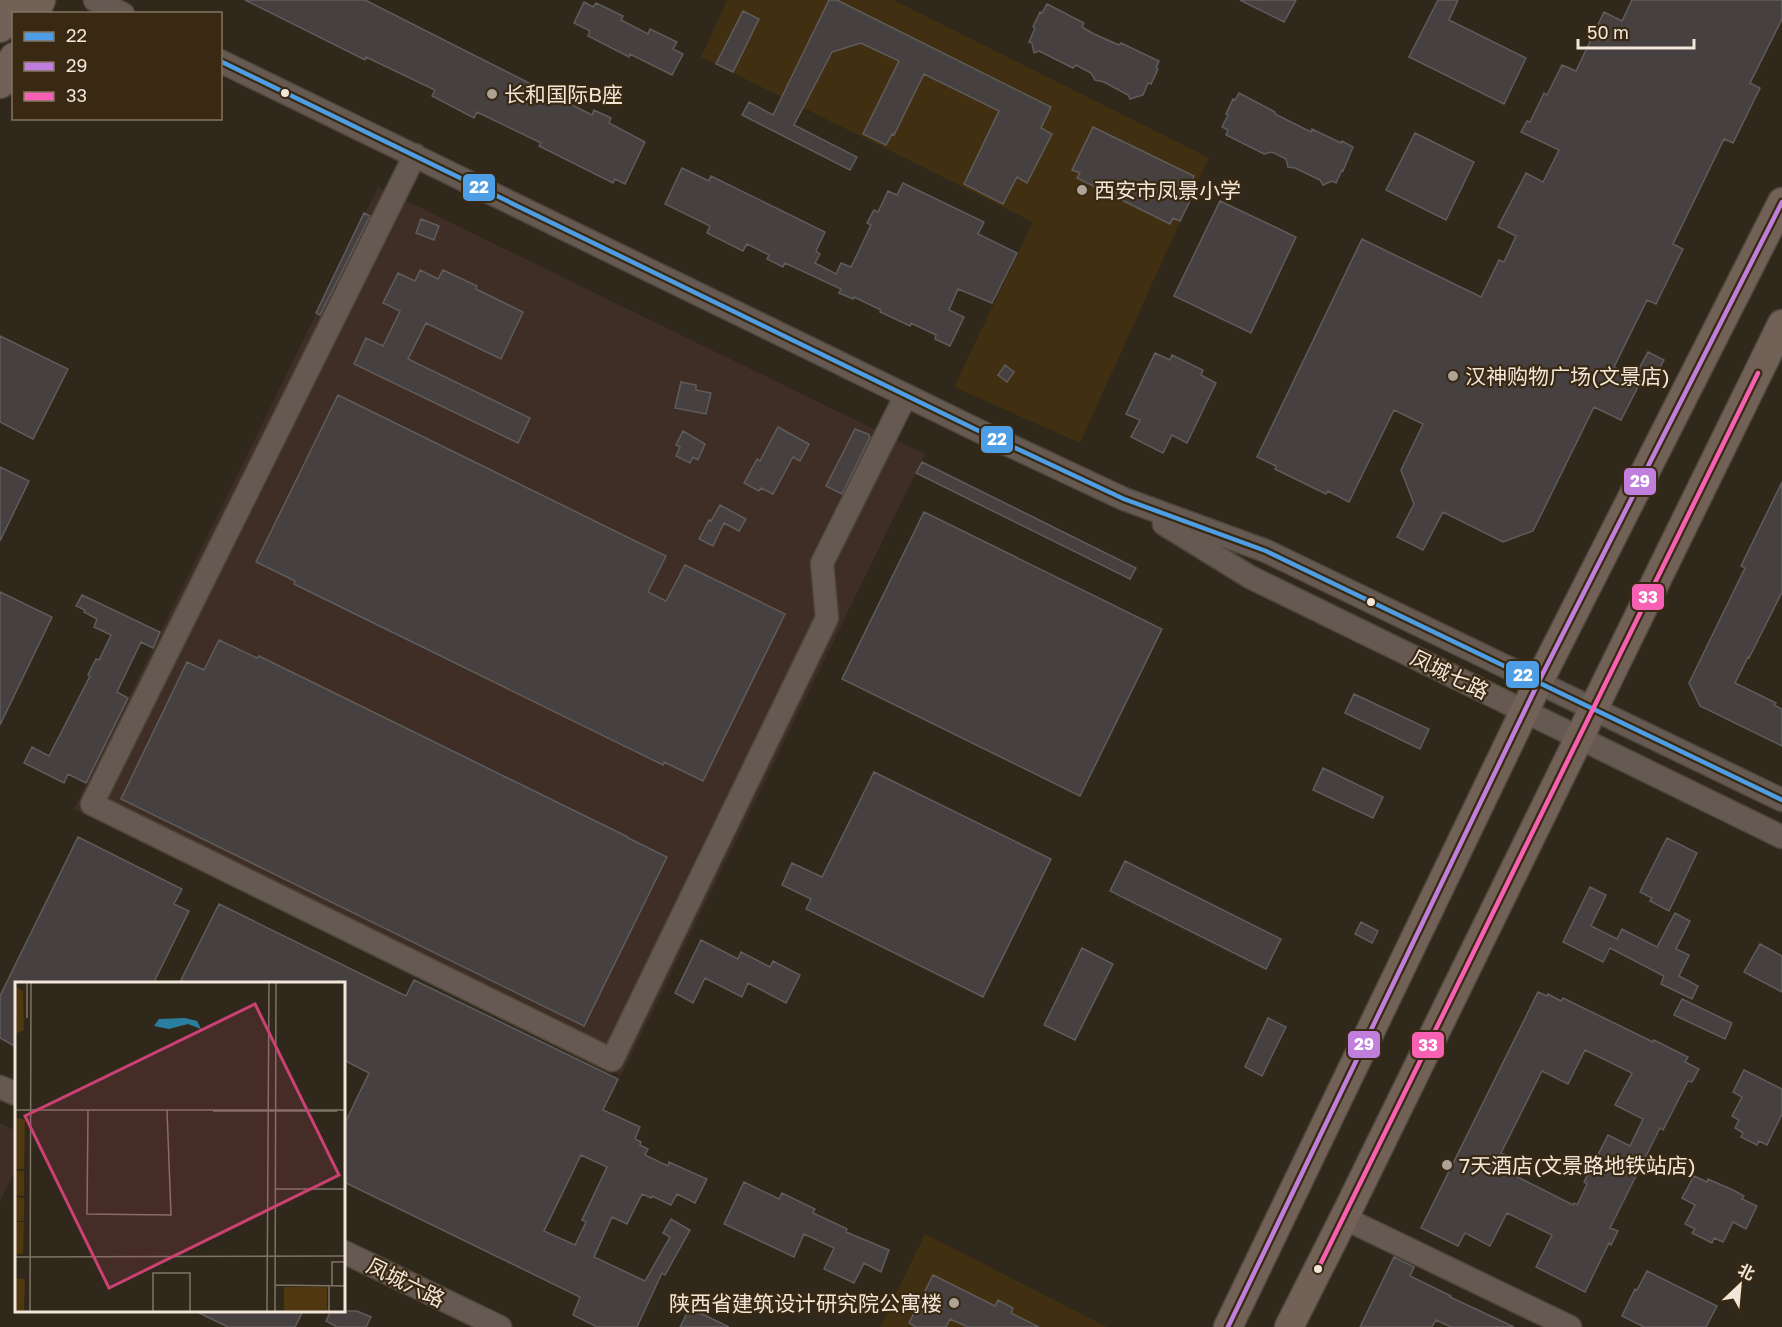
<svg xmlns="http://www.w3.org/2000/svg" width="1782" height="1327" font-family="'Golos Text','Noto Sans SC',sans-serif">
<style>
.built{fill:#412f12}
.industrial{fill:#3e2e25}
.building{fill:#464140;stroke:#605c5c;stroke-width:1.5;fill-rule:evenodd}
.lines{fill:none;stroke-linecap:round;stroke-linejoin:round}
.minor-casing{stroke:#4d463b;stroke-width:25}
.major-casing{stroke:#4d463b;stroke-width:31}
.minor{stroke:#665952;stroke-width:22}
.major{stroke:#716157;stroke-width:28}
.bus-1-casing{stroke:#392912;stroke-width:9}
.bus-2-casing{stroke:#392912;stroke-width:9}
.bus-3-casing{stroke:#392912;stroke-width:9}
.bus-1{stroke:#4d9ee5;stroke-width:4.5}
.bus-2{stroke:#c07fdc;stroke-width:4.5}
.bus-3{stroke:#f860b3;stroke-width:4.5}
.bus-dot{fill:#f1e6d9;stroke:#392912;stroke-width:2}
.poi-dot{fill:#ada496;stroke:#392912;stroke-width:2}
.labels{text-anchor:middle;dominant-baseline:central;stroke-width:4.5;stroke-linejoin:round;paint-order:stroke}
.poi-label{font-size:21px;fill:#f1e6d9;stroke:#392912;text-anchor:start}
.street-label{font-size:21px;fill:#f1e6d9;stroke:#392912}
.inset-road{fill:none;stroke:#7d7467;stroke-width:1.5}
.view{fill:#cb4174;fill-opacity:0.15;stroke:#cb4174;stroke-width:3}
.inset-edge{fill:none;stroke:#f1e6d9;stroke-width:3}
.line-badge{stroke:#392912;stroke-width:2}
.badge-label{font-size:16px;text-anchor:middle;font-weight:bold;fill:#fff}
</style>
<rect width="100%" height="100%" fill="#30281b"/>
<path class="built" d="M727,0h166l316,158 -129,285 -126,-56 79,-165 -332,-165z
M925,1234l182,93h-227z"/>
<path class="industrial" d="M378,187l547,267 -304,622 -547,-267z
M0,1123l16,8v37l-16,34z"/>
<path class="building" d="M245,0h120l227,115 2,-5 17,8 -2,5 36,19 -20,42 -10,-5 -2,4 -74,-37 2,-3 -64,-31 -3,6 -42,-22 3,-6 -69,-33 -1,3z
M829,0h8l214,107 -10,21 11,6 -25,49 -10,-6 -14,27 -39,-20 35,-73 -75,-37 -30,61 -2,-1 -6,11 -23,-11 36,-73 -38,-18 -29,9 -38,73 63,32 -7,13 -108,-55 7,-13 24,13z
M1240,0h56l-12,22z
M1438,0h20l-9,20 77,38 -22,46 -95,-47z
M1632,0h150v19l-32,64 10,5 -27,55 -9,-4 -51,105 10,5 -27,55 -9,-4 -33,67 27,14 -20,39 -27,-13 -61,124 -30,11 -60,-30 -20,38 -26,-13 17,-33 -13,-34 22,-46 -29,-14 -45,92 -21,-11 -2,3 -51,-25 1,-3 -19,-9 105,-218 119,58 18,-37 5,2 12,-26 -18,-9 28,-54 17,9 16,-32 -38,-18 6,-11 3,1 14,-29 3,2 15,-30 14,6 28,-59 18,9z
M584,2l9,5 3,-4 27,13 -2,4 27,14 2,-5 27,13 -4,7 10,5 -11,21 -42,-21 -1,3 -41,-21 2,-5 -16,-8z
M1047,4l37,19 -2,4 12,7 25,11 2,-2 38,18 -3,7 2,1 -7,15 -3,-1 -5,12 -13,4 -2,-4 -24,-13 -9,-2 -4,-7 -15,-8 -3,3 -34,-17 -5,2 -2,-10 -3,-1 6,-14 -2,-1 7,-15 2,1z
M743,11l16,8 -26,53 -17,-8z
M1239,93l36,19v2l36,18 1,-3 29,14 1,-2 11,6 -10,24 -1,-1 -6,13 -4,-2 -9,4 -3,-5 -25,-12 -7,-1 -2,-8 -14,-7 -8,2 -38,-19 2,-5 -6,-3 6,-12 -2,-1 7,-15 2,1z
M1093,127l101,49 -10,19 7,4 -11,22 -7,-3 -3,6 -93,-46 3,-5 -8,-3z
M1415,133l59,29 -28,58 -60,-30z
M682,168l27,13 2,-5 114,56 -9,19 4,3 -5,9 21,11 5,-11 10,4 20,-42 -4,-2 7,-13 4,2 10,-21 9,4 6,-12 81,39 -6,12 39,19 -25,50 -34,-14 -9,21 15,7 -14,29 -15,-7 1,-4 -25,-12 -1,3 -30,-14 1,-2 -27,-13 -1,2 -14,-6 2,-4 -56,-26 -2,4 -16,-8 2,-4 -22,-11 -4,7 -36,-18 3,-7 -45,-22z
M1220,201l76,36 -45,96 -77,-37z
M364,213l6,3 -50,99 -4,-2z
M421,219l18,7 -5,14 -18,-7z
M420,270l18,9 5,-9 34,16 -1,3 47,23 -22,47 -75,-36 -18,36 122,59 -12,25 -164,-79 12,-26 17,8 17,-35 -17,-8 15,-30 17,8z
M0,336l68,33 -35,70 -33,-17z
M1648,352l16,8 -12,22 -16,-8z
M1155,353l15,7 2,-5 31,15 -2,5 15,8 -29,60 -15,-8 -9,18 -32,-16 9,-17 -14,-6z
M1005,365l9,7 -7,10 -9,-7z
M681,382l15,3v5l15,3 -5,21 -31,-6z
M338,395l328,161 -18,36 18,9 19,-36 100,49 -82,167 -39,-19 -1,3 -369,-181 1,-3 -39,-19z
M778,427l31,17 -9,17 -7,-4 -20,37 -12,-6 -2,3 -15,-8 13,-24 3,2z
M855,429l13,5 2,3 -28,57 -16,-8z
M683,431l22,13 -7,16 -5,-3 -3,6 -14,-7 4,-9 -4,-2z
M922,462l214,106 -6,11 -214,-106z
M0,467l29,14 -29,60z
M1782,482v110l-33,66 -1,-1 -13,26 41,20 -2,2 8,4v37l-82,-40 -11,-23 56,-115 -4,-2z
M720,505l26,14 -7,12 -15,-8 -11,23 -14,-7 10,-19 2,1z
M924,512l238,117 -82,167 -238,-117z
M0,592l52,25 -52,108z
M82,595l78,37 -7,16 -12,-6 -24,50 11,6 -42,85 -18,-9 -4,9 -40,-20 8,-16 17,9 41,-80 -2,-1 8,-16 3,1 12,-25 -17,-8 3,-8 -13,-7 1,-2 -9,-4z
M219,640l38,18 2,-2 369,181v1l39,19 -83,169 -463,-227 66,-137 17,8z
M1354,694l75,35 -9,20 -75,-36z
M1323,768l60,29 -10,21 -60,-28z
M874,772l177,87 -68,138 -177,-88 5,-10 -29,-14 10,-22 30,14z
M78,837l104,52 -8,15 15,7 -36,73h-137v63l-16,-9v-42z
M1667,838l30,15 -28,58 -19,-10 2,-3 -12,-6z
M1125,861l156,78 -15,30 -156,-78z
M1590,887l16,8 -15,31 26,13 5,-10 35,18 18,-34 15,8 -14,28 13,6 -10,21 19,10 -6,13 -31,-15 3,-8 -54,-28 -7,14 -40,-20z
M219,904l187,92 8,-16 204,99 -15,31 37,17 -5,12 6,3 -1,3 8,4 -3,6 23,11 1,-4 38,17 -12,24 -18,-9 -6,11 -19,-9 -1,2 -9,-4 -15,30 -15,-7 -18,40 51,24 25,-44 -7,-4 8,-14 19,11 -25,45 -3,-2 -25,54h-40l-24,-12 7,-18 -236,-115v-57l25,-52 -25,-13v-76h-156l-7,-4zM581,1155l26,12 -25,53 4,2 -11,23 -31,-14z
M1361,922l17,9 -6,12 -17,-9z
M701,940l37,19 3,-7 29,15 3,-6 27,14 -14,28 -38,-20 -6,14 -37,-19 -12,25 -18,-10z
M1760,944l22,12v36l-38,-20z
M1082,948l31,16 -38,76 -31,-15z
M1538,992l9,4 1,-2 13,7 2,-3 90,44 1,-2 34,17 -3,5 14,7 -7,13 -4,-1 -25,49 -3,-2 -50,100 8,3 -7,14 -2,-2 -24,49 -49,-25 16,-32 -45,-22 -17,33 -25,-13 -7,13 -37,-18zM1585,1050l47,23 -17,32 28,14 -13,27 -22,-11 -24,47 3,2 -10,21 -3,-2 -1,2 -71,-36 6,-13 -7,-3 41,-82 26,13z
M1682,999l50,24 -7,16 -51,-24z
M1268,1018l18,9 -24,49 -17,-9z
M1744,1070l38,19v25l-15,31 -8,-4 -2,4 -16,-8 2,-4 -8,-5 4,-8 -7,-4 10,-19 -9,-5z
M1694,1176l13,6 1,-3 25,11 11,6 -2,3 15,7 -11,23 -13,-7 -10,20 -9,-4 -2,5 -20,-10 3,-4 -10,-5 10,-19 -13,-7z
M744,1182l35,17 3,-6 33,16 -2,4 34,16 -1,3 43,18 -8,22 -17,-9 -10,20 -30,-14 10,-21 -30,-14 -10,23 -70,-33z
M1394,1257l20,10 -4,9 41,20 -1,1 64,30h-63l-15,-7 -4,7h-72z
M1647,1271l70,35 -11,21h-62l-22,-11 13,-27 2,1z
M933,1275l62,31 3,-6 15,8 -2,5 28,14h-71l-18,-8 -4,8h-30l-7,-4z
M195,1311h108l-8,16h-67z
M331,1311h26l14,6 -5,10h-29l-11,-6z
M688,1311l6,3 2,-3 33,16h-49z"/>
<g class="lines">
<g class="minor-casing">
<path id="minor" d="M95,0l28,14
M220,61l757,369 147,69 142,52 516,249
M415,155l-323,649 520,256 215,-442 -5,-55 84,-168
M1164,524l86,53 532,260
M0,1087l16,7
M1344,1218l226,109
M344,1252l156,75"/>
</g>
<g class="major-casing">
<path id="major" d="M35,14l6,-14
M0,28l14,-28
M0,84l14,-27
M1228,1327l310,-644 244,-481
M1289,1327l55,-109 438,-894"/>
</g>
<use href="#minor" class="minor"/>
<use href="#major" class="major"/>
<g class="bus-1-casing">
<path id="bus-1" d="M220,61l757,369 147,69 142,52 516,249"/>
</g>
<g class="bus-2-casing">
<path id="bus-2" d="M1228,1327l310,-644 244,-481"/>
</g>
<g class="bus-3-casing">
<path id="bus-3" d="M1318,1269l440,-896"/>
</g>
<use href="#bus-1" class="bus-1"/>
<use href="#bus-2" class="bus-2"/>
<use href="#bus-3" class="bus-3"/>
</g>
<g class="bus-dot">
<circle cx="285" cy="93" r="5"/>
<circle cx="1371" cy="602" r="5"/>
<circle cx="1318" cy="1269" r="5"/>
</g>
<g class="poi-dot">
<circle cx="492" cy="94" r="6"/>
<circle cx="1082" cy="190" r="6"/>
<circle cx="1453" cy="376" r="6"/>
<circle cx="1447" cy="1165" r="6"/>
<circle cx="954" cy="1303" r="6"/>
</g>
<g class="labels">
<g class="poi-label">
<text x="504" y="94">长和国际B座</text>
<text x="1094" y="190">西安市凤景小学</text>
<text x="1465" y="376">汉神购物广场(文景店)</text>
<text x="1459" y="1165">7天酒店(文景路地铁站店)</text>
<text x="942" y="1303" text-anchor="end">陕西省建筑设计研究院公寓楼</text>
</g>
<g class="street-label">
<text transform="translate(1450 674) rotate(26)">凤城七路</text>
<text transform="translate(406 1282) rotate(26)">凤城六路</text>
</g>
</g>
<g transform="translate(15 982)">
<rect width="330" height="330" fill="#30281b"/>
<path d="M0,4l8,5 1,39 -9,4zM0,135l10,3 -1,49h-9zM0,189h9v25l-9,-1zM0,215l9,1v23h-9zM0,240h9l-1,32h-8zM0,296l10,1 -1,32h-9zM269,305h43v24h-43z" fill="#4f3710"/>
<path d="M170,36l12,3 4,8 -13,-5 -19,5 -15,-3 5,-7z" fill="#2a7fa0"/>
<path class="inset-road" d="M12,1v35M0,128h330M73,128l-1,104 84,1 -4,-105M198,129h124M260,207h70M0,275l330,-1M260,303l70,1M317,304v-24h13M15,329l1,-328M138,329v-38h37v38M252,329l2,-328M260,329l1,-328M314,329v-25"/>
<path class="view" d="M240,22l84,171 -230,113 -84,-172z"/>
<rect width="330" height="330" class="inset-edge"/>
</g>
<g class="line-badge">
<rect x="462" y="173" width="34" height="29" rx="6" fill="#4d9ee5"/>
<rect x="980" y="425" width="34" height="29" rx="6" fill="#4d9ee5"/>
<rect x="1623" y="467" width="34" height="29" rx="6" fill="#c07fdc"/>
<rect x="1631" y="583" width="34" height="28" rx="6" fill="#f860b3"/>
<rect x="1505" y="660" width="35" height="29" rx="6" fill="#4d9ee5"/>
<rect x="1347" y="1030" width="34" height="29" rx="6" fill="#c07fdc"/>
<rect x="1411" y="1031" width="34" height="28" rx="6" fill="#f860b3"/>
</g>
<g class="badge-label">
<text x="479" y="193">22</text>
<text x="997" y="445">22</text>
<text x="1640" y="487">29</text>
<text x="1648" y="603">33</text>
<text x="1523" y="681">22</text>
<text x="1364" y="1050">29</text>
<text x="1428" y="1051">33</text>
</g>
<rect x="12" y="12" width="210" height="108" fill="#392912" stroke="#837562" stroke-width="1.5"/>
<rect x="24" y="32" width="30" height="9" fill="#4d9ee5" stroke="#837562" stroke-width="1.5"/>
<text x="66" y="42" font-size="18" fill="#f1e6d9">22</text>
<rect x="24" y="62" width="30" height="9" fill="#c07fdc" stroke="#837562" stroke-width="1.5"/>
<text x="66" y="72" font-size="18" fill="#f1e6d9">29</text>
<rect x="24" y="92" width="30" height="9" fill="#f860b3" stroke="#837562" stroke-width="1.5"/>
<text x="66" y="102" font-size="18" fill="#f1e6d9">33</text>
<g transform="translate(1740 1285) rotate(26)" stroke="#392912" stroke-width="4.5" paint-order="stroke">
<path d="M0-4.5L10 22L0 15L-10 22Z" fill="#f1e6d9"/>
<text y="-9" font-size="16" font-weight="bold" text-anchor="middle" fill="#f1e6d9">北</text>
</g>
<path d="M1578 39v9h116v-9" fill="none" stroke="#f1e6d9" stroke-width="3"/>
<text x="1587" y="39" font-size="18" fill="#f1e6d9" stroke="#392912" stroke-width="4.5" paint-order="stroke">50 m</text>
</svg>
